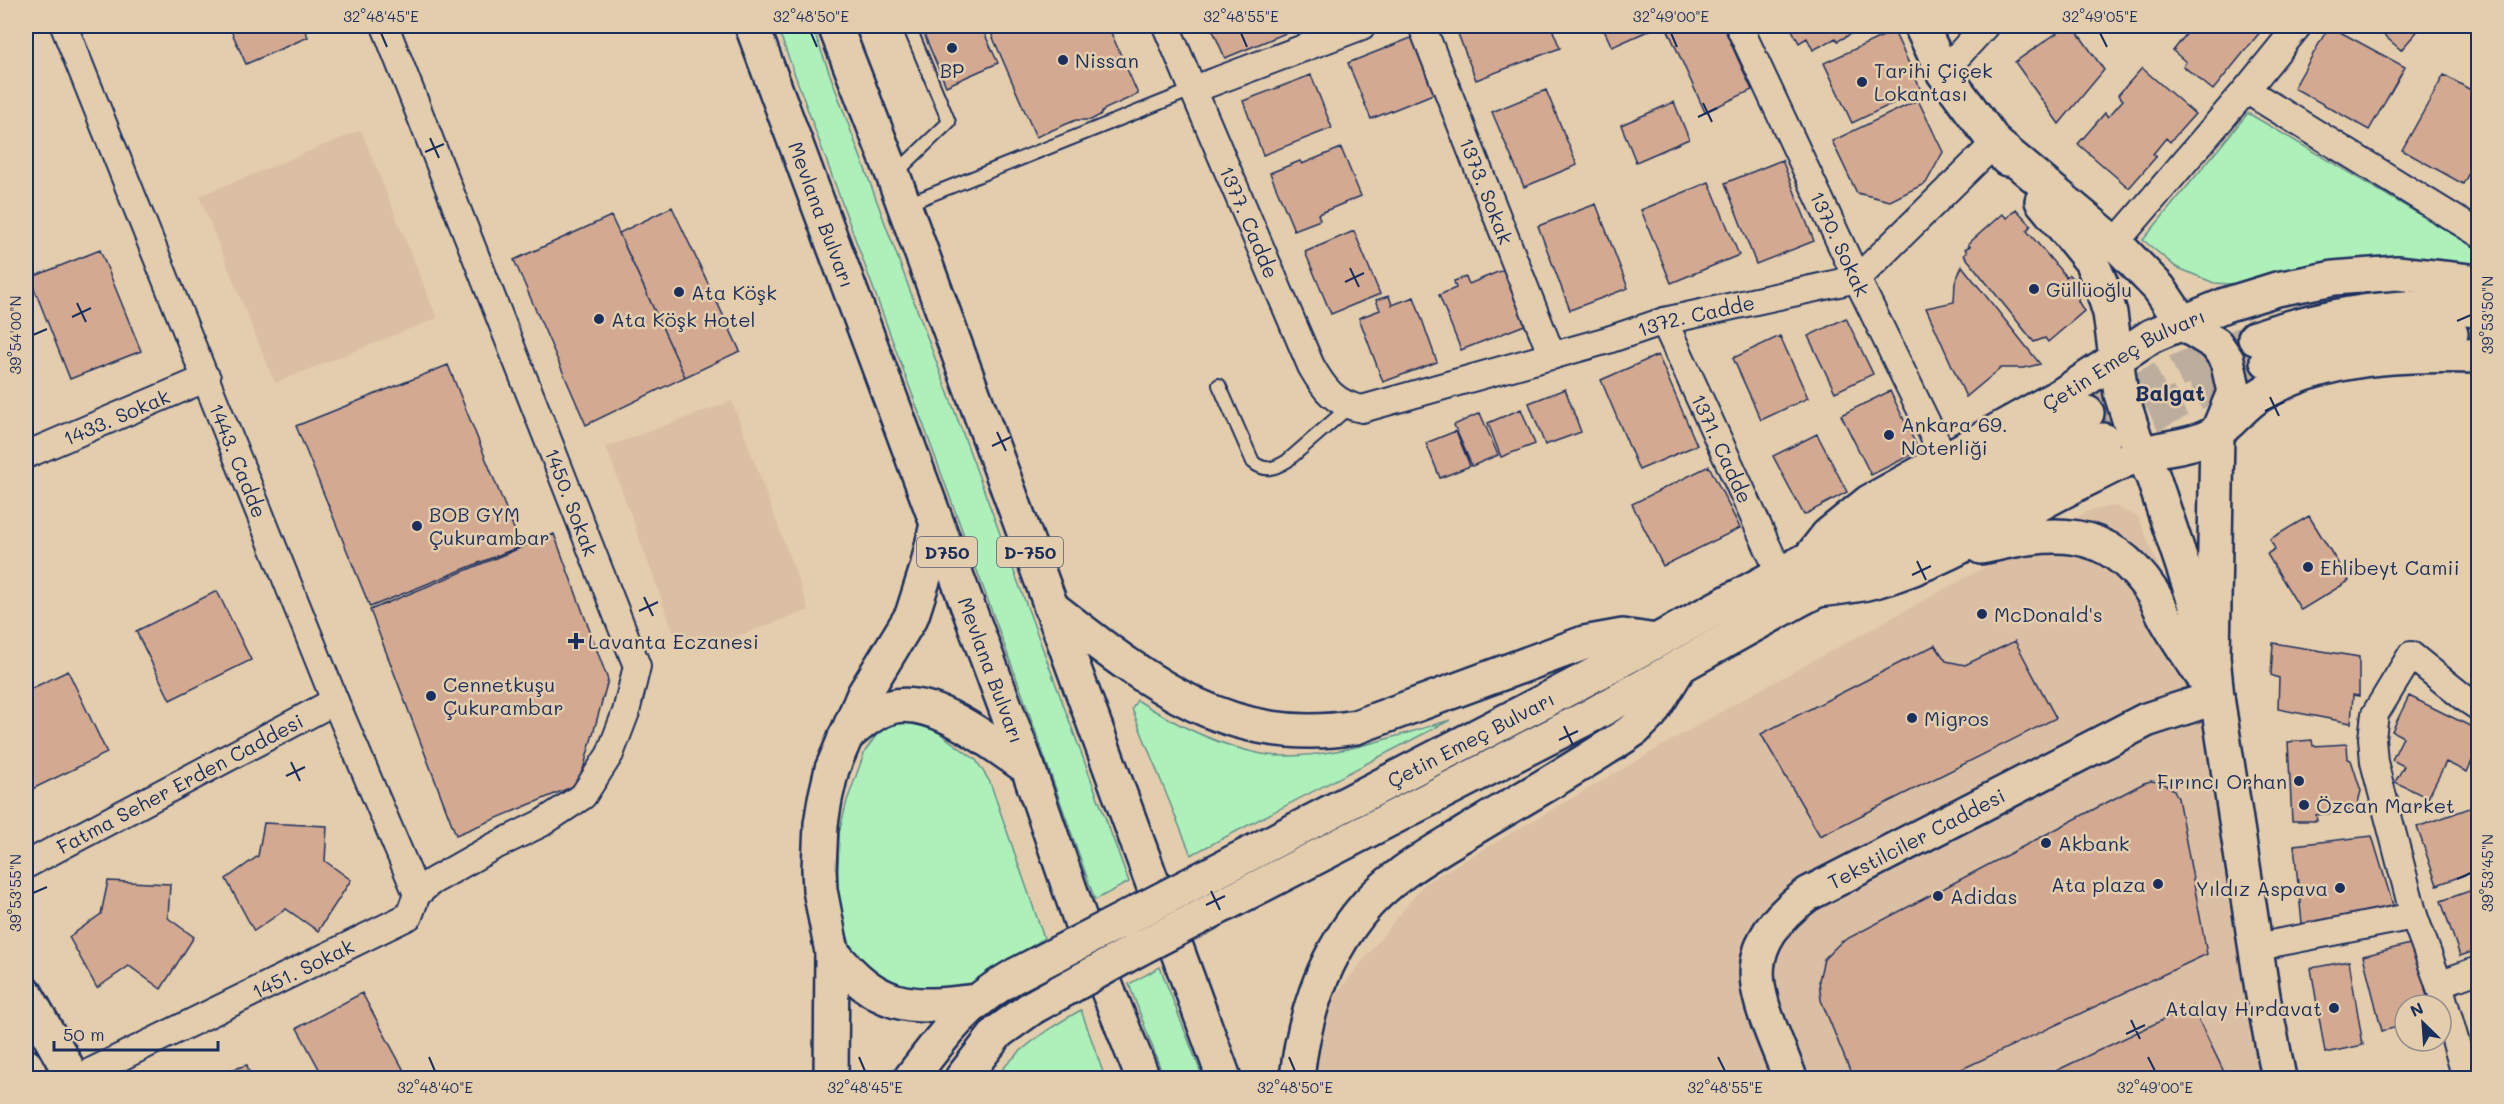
<svg xmlns="http://www.w3.org/2000/svg" width="2504" height="1104" font-family="Mali,sans-serif">
<style>
.built{fill:#dbbfa4}
.green{fill:#aef0b9;stroke:#64908c;stroke-width:1.5}
.building{fill:#d4a991;stroke:#1b2f5e;stroke-width:1.5}
.lines{fill:none;stroke-linecap:round;stroke-linejoin:round}
.primary-tunnel{stroke:#bcad9d;stroke-width:33;stroke-dasharray:33 16;stroke-linecap:butt}
.lane-casing{stroke:#1b2f5e;stroke-width:16}
.street-casing{stroke:#1b2f5e;stroke-width:30}
.secondary-casing{stroke:#1b2f5e;stroke-width:38}
.primary-casing{stroke:#1b2f5e;stroke-width:38}
.highway-casing{stroke:#1b2f5e;stroke-width:38}
.lane{stroke:#e4cdad;stroke-width:12}
.street{stroke:#e4cdad;stroke-width:26}
.secondary{stroke:#e4cdad;stroke-width:33}
.primary{stroke:#e4cdad;stroke-width:33}
.highway{stroke:#e4cdad;stroke-width:33}
.secondary-bridge-casing{stroke:#1b2f5e;stroke-width:38;stroke-linecap:butt}
.primary-bridge-casing{stroke:#1b2f5e;stroke-width:38;stroke-linecap:butt}
.secondary-bridge{stroke:#e4cdad;stroke-width:33}
.primary-bridge{stroke:#e4cdad;stroke-width:33}
.ticks{fill:none;stroke:#1b2f5e;stroke-width:2}
.poi-dot{fill:#1b2f5e;stroke:#e4cdad;stroke-width:2}
.labels{text-anchor:middle;dominant-baseline:central;stroke-width:5;stroke-linejoin:round;paint-order:stroke}
.shield{fill:#e4cdad;stroke:#575e76;stroke-width:1.5}
.shield-label{font-size:18px;font-weight:bold;fill:#1b2f5e}
.poi-label{font-size:20px;fill:#1b2f5e;stroke:#e4cdad;text-anchor:start}
.street-label{font-size:20px;fill:#1b2f5e;stroke:#e4cdad}
.quarter-label{font-size:22px;font-weight:bold;fill:#1b2f5e;stroke:#e4cdad}
.neatline{fill:none;stroke:#1b2f5e;stroke-width:2}
.ticks-label{font-size:15px;text-anchor:middle;fill:#1b2f5e}
</style>
<rect width="100%" height="100%" fill="#e4cdad"/>
<filter id="ink" filterUnits="userSpaceOnUse"><feTurbulence type="fractalNoise" baseFrequency=".0167" numOctaves="2"/><feDisplacementMap in="SourceGraphic" scale="12" xChannelSelector="R" yChannelSelector="G"/><feConvolveMatrix kernelMatrix="1 2 1 2 8 2 1 2 1" color-interpolation-filters="sRGB"/></filter>
<g filter="url(#ink)">
<path class="built" d="M361,130l76,188 -162,65 -76,-187z
M732,401l77,209 -112,41 -21,-12 -70,-192z
M2115,506l23,11 46,109 84,452h-956l-1,-7 18,-68 96,-120 327,-189 336,-183z"/>
<path class="green" d="M777,26h35l317,856 -34,18 -72,-204z
M2248,113l230,136v19l-230,17 -34,-2 -38,-16 -33,-27z
M1137,700c39,25 79,45 125,54 56,10 134,-18 188,-34l-259,135 -59,-146z
M894,720l29,1 53,39 14,22 54,156 -69,46 -29,14 -29,1 -50,-26 -17,-29 -13,-41 2,-70 8,-32 18,-50 15,-21z
M1160,967l43,111h-39l-35,-94z
M1081,1010l24,68h-110c24,-30 52,-49 86,-68z"/>
<path class="building" d="M229,26h74l5,11 -62,27z
M923,26h58l17,37 -52,23 -25,-59z
M988,26h120l30,68 -33,15 -5,6 -9,5h-15l-40,17z
M1211,26h92l-78,32z
M1455,26h96l9,22 -84,32z
M1602,26h57l-47,21z
M1666,26h57l29,64 -47,22z
M1790,26h65l-7,3 3,5 -13,7 -2,-3 -23,12 -6,-12 -8,5z
M2067,26h6l31,44 -45,54 -44,-62z
M2187,26h78l-52,64 -30,-24 3,-4 -13,-11 15,-19 -4,-3z
M2329,26l76,41 -36,63 -75,-42z
M2373,26h49l-21,24z
M1894,31l27,59 -69,33 -28,-60z
M1416,36l22,56 -67,27 -23,-56z
M2142,68l53,46 -25,28 -4,-4 -13,16 3,3 -27,31 -51,-44 27,-31 3,4 15,-17 -5,-5z
M1311,75l21,53 -69,27 -20,-54z
M2444,75l34,19v62l-15,28 -61,-34z
M1546,90l31,75 -53,22 -32,-75z
M1918,100l25,52 -17,31 -36,18 -33,-8 -25,-52z
M1674,102l15,37 -53,23 -15,-37z
M1341,148l20,48 -43,18 2,6 -26,10 -24,-57 30,-12 2,3z
M1782,160l32,81 -58,23 -31,-81z
M1709,182l30,73 -68,28 -30,-73z
M1596,204l32,84 -58,22 -32,-84z
M672,207l68,144 -55,26 -66,-144z
M2016,209l15,16 -4,6 39,46 3,-2 4,4 -2,3 8,12 -1,7 6,10 -36,31 -3,-4 -11,4 -70,-87 3,-3 -2,-3 5,-3 -2,-2 34,-30 5,4z
M611,216l74,161 -99,48 -72,-165z
M1354,231l26,63 -49,20 -26,-62z
M100,250l41,101 -71,28 -40,-101z
M1962,266l78,98 -16,4h-23l-35,29 -40,-89 28,-6 1,-19z
M1505,269l22,55 -66,26 -22,-55 17,-7 -2,-7 12,-4 3,7z
M1389,296l3,9 22,-8 23,65 -54,20 -24,-64 21,-8 -4,-10z
M1846,318l27,56 -38,18 -27,-56z
M1780,336l28,62 -47,22 -28,-62z
M1658,355l39,90 -58,25 -38,-90z
M448,365l73,181 -151,61 -74,-181z
M1565,389l16,43 -36,13 -16,-42z
M1890,391l29,60 -48,24 -30,-60z
M1521,409l14,35 -34,13 -13,-34z
M1480,413l18,42 -26,11 -18,-41z
M1456,431l14,35 -30,12 -14,-35z
M1817,434l30,58 -43,23 -31,-59z
M1709,466l31,62 -77,38 -31,-62z
M2309,516l40,65 -48,29 -34,-56 8,-5 -5,-10z
M554,534l54,146 -29,104 -123,51 -86,-225z
M217,591l34,69 -81,40 -34,-69z
M2015,641l41,77 -236,118 -59,-102 174,-89 11,16 19,4z
M2273,643l86,14v39l-6,-1 -2,28 -73,-14 1,-31 -8,-3z
M68,671l39,82 -81,39v-101z
M2409,696l69,34v18l-11,24 -21,-10 -18,36 -33,-16 9,-16 -12,-6 11,-23 -11,-6z
M2312,740l1,6 34,-2 1,15 3,1 10,31 -5,19 -40,5 1,6h-25l-4,-79z
M2151,781l12,2 11,7 4,8 29,156 -264,124h-90l-32,-78 -2,-20 5,-21 17,-17 303,-159z
M2478,805v65l-41,15 -20,-58z
M264,823l63,3 -2,35 26,19 -33,51 -32,-22 -32,22 -28,-52 32,-23z
M2372,836l24,79 -93,18 -9,-88z
M108,881l62,3 -2,34 26,19 -33,52 -32,-23 -32,22 -28,-51 32,-23z
M2478,888v62l-18,6 -19,-55z
M2414,943l15,62h-24v20l-23,6 -19,-75z
M2349,961l14,84 -38,8 -14,-85z
M362,993l46,85h-84l-27,-50z
M2192,1006l33,68 -10,4h-174z
M247,1065l4,13h-47z"/>
<g class="lines">
<path class="primary-tunnel" d="M2087,413l110,-51 58,-24
M2107,438l102,-51 58,-26"/>
<g class="lane-casing">
<path id="lane" d="M896,173l53,-51 -40,-96
M905,205l287,-115
M1219,385l34,77c12,10 21,7 34,-1l62,-54"/>
</g>
<g class="street-casing">
<g id="street">
<path id="s1" d="M64,26l271,675 82,193"/>
<path id="s2" d="M1166,26l145,340c13,23 24,38 51,43l246,-69 56,-19 193,-42 138,-136"/>
<path id="s3" d="M1422,26l130,330"/>
<path id="s4" d="M1739,26l118,253 88,181"/>
<path d="M2298,26l-52,64 232,143"/>
<path d="M1943,72l42,-46"/>
<path d="M1192,90l170,-64"/>
<path d="M2115,243l131,-153"/>
<path id="s5" d="M1664,321l116,253"/>
<path id="s6" d="M26,455l181,-77"/>
<path id="s7" d="M26,865l309,-164"/>
<path d="M2256,950l20,-7 138,-27"/>
<path d="M2439,984l39,-14"/>
<path id="s8" d="M78,1078l331,-162 8,-22 14,-12 60,-34 51,-25 41,-27 27,-42 16,-42 11,-46 -252,-640"/>
<path d="M2466,1078l-27,-94 -25,-68 -40,-154 -2,-24 3,-24 36,-59 52,42 15,10"/>
</g>
</g>
<g class="secondary-casing">
<g id="secondary">
<path d="M1921,26l22,46 64,87"/>
<path d="M1995,143l120,100 44,45 24,36 33,20 11,16 7,32 -17,41 -4,224 4,40 47,305 15,76"/>
<path d="M2042,201l49,60 10,23 9,29 11,81 14,44 18,39 53,158"/>
<path d="M26,994l47,84"/>
<path d="M26,1066l6,12"/>
<path d="M911,1078c33,-44 55,-75 105,-103"/>
<path d="M962,1078l36,-46 35,-25"/>
<path id="s9" d="M1790,1078c-29,-78 -64,-124 18,-184l338,-174 71,-23"/>
</g>
</g>
<g class="primary-casing">
<g id="primary">
<path d="M2255,338c75,-25 145,-36 223,-28"/>
<path d="M2267,361c60,-19 121,-32 184,-27"/>
<path d="M1981,547c71,-16 125,-24 171,45 6,9 9,19 15,29 15,26 33,51 50,76"/>
<path id="s10" d="M1810,558l18,-23 41,-33 194,-108 88,-58 74,-31 52,-16 57,-11 63,-5 81,9"/>
<path d="M1817,590c20,-2 39,-4 58,-9 77,-21 145,-70 216,-104 17,-8 36,-19 54,-24 21,-6 42,-6 61,-15 23,-10 36,-34 57,-45 66,-38 141,-39 215,-37"/>
<path d="M1575,685l205,-111 307,-161"/>
<path d="M1592,715l203,-113 308,-162"/>
<path d="M1297,1078c6,-58 25,-117 62,-164 28,-36 70,-59 108,-82 56,-34 114,-66 168,-103l16,-16 29,-47"/>
</g>
</g>
<g class="highway-casing">
<g id="highway">
<path id="s11" d="M752,26l276,742 58,168 57,142"/>
<path d="M835,26l58,149 331,903"/>
<path d="M1050,606c94,73 178,143 306,121l228,-84 39,-7 33,5"/>
<path d="M845,737c14,-12 28,-25 46,-30 44,-12 102,38 137,61"/>
<path d="M832,952c46,56 75,58 144,49"/>
<path d="M831,1078l1,-126 -12,-62 -1,-21 2,-45 4,-25 7,-30 32,-75 48,-79 15,-47 10,-44"/>
</g>
</g>
<use href="#lane" class="lane"/>
<use href="#street" class="street"/>
<use href="#secondary" class="secondary"/>
<use href="#primary" class="primary"/>
<use href="#highway" class="highway"/>
<g class="secondary-bridge-casing">
<path id="secondary-bridge" d="M1016,975l112,-58
M1033,1007l107,-59"/>
</g>
<g class="primary-bridge-casing">
<g id="primary-bridge">
<path id="s12" d="M1128,917l447,-232"/>
<path d="M1140,948l452,-233"/>
</g>
</g>
<use href="#secondary-bridge" class="secondary-bridge"/>
<use href="#primary-bridge" class="primary-bridge"/>
</g>
</g>
<path class="ticks" d="M381,33l6,14M811,33l6,14M1241,33l6,14M1671,33l6,14M2100,33l7,14M1703,103l9,19M1698,117l19,-9M430,138l9,20M425,152l19,-8M1350,268l9,19M1345,282l19,-9M77,303l9,19M72,317l19,-9M2457,321l14,-6M33,335l14,-6M2270,397l9,19M2265,411l19,-9M997,432l9,19M992,446l19,-9M1917,561l9,19M1912,575l19,-9M644,597l9,19M639,611l19,-9M1564,726l9,19M1559,740l19,-9M291,762l9,19M286,776l19,-9M2457,879l14,-6M1211,891l9,19M33,893l14,-6M1206,905l19,-9M2131,1020l9,19M2126,1034l19,-9M429,1057l6,14M859,1057l6,14M1289,1057l6,14M1718,1057l7,14M2148,1057l7,14"/>
<g class="poi-dot">
<circle cx="952" cy="48" r="6"/>
<circle cx="1063" cy="60" r="6"/>
<circle cx="1862" cy="82" r="6"/>
<circle cx="2034" cy="289" r="6"/>
<circle cx="679" cy="292" r="6"/>
<circle cx="599" cy="319" r="6"/>
<circle cx="1889" cy="435" r="6"/>
<circle cx="417" cy="526" r="6"/>
<circle cx="2308" cy="567" r="6"/>
<circle cx="1982" cy="614" r="6"/>
<path d="M573 632h6v6h6v6h-6v6h-6v-6h-6v-6h6z"/>
<circle cx="431" cy="696" r="6"/>
<circle cx="1912" cy="718" r="6"/>
<circle cx="2299" cy="781" r="6"/>
<circle cx="2304" cy="805" r="6"/>
<circle cx="2046" cy="843" r="6"/>
<circle cx="2158" cy="884" r="6"/>
<circle cx="2340" cy="888" r="6"/>
<circle cx="1938" cy="896" r="6"/>
<circle cx="2334" cy="1008" r="6"/>
</g>
<g class="labels">
<g class="shield">
<rect x="917" y="537" width="60" height="30" rx="4.5"/>
<rect x="997" y="537" width="66" height="30" rx="4.5"/>
</g>
<g class="shield-label">
<text x="947" y="552">D750</text>
<text x="1030" y="552">D-750</text>
</g>
<g class="poi-label">
<text x="1075" y="60">Nissan</text>
<text x="952" y="70" text-anchor="middle">BP</text>
<text x="1874" y="70">Tarihi Çiçek<tspan x="1874" dy="23">Lokantası</tspan></text>
<text x="2046" y="289">Güllüoğlu</text>
<text x="691" y="292">Ata Köşk</text>
<text x="611" y="319">Ata Köşk Hotel</text>
<text x="1901" y="424">Ankara 69.<tspan x="1901" dy="23">Noterliği</tspan></text>
<text x="429" y="514">BOB GYM<tspan x="429" dy="23">Çukurambar</tspan></text>
<text x="2320" y="567">Ehlibeyt Camii</text>
<text x="1994" y="614">McDonald's</text>
<text x="588" y="641">Lavanta Eczanesi</text>
<text x="443" y="684">Cennetkuşu<tspan x="443" dy="23">Çukurambar</tspan></text>
<text x="1924" y="718">Migros</text>
<text x="2287" y="781" text-anchor="end">Fırıncı Orhan</text>
<text x="2316" y="805">Özcan Market</text>
<text x="2058" y="843">Akbank</text>
<text x="2146" y="884" text-anchor="end">Ata plaza</text>
<text x="2328" y="888" text-anchor="end">Yıldız Aspava</text>
<text x="1950" y="896">Adidas</text>
<text x="2322" y="1008" text-anchor="end">Atalay Hırdavat</text>
</g>
<g class="street-label">
<text stroke="none"><textPath href="#s3" startOffset="177">1373. Sokak</textPath></text>
<text stroke="none"><textPath href="#s11" startOffset="201">Mevlana Bulvarı</textPath></text>
<text stroke="none"><textPath href="#s2" startOffset="213">1377. Cadde</textPath></text>
<text stroke="none"><textPath href="#s4" startOffset="240">1370. Sokak</textPath></text>
<text stroke="none"><textPath href="#s2" startOffset="786">1372. Cadde</textPath></text>
<text stroke="none"><textPath href="#s10" startOffset="374">Çetin Emeç Bulvarı</textPath></text>
<text stroke="none"><textPath href="#s6" startOffset="98">1433. Sokak</textPath></text>
<text stroke="none"><textPath href="#s5" startOffset="140">1371. Cadde</textPath></text>
<text stroke="none"><textPath href="#s1" startOffset="468">1443. Cadde</textPath></text>
<text transform="translate(572 502) rotate(69)">1450. Sokak</text>
<text stroke="none"><textPath href="#s11" startOffset="687">Mevlana Bulvarı</textPath></text>
<text stroke="none"><textPath href="#s12" startOffset="386">Çetin Emeç Bulvarı</textPath></text>
<text stroke="none"><textPath href="#s7" startOffset="174">Fatma Seher Erden Caddesi</textPath></text>
<text stroke="none"><textPath href="#s9" startOffset="330">Tekstilciler Caddesi</textPath></text>
<text stroke="none"><textPath href="#s8" startOffset="250">1451. Sokak</textPath></text>
</g>
<g class="quarter-label">
<text x="2170" y="392">Balgat</text>
</g>
</g>
<rect width="2504" height="1104" fill="none" stroke="#e4cdad" stroke-width="66"/>
<g transform="translate(2423 1023) rotate(335)"><circle r="28" fill="#e4cdad" stroke="#948e8d" stroke-width="1.5"/>
<path d="M0-4.5L10 22L0 15L-10 22Z" fill="#1b2f5e"/>
<text y="-9" font-size="16" font-weight="bold" text-anchor="middle" fill="#1b2f5e">N</text>
</g>
<path d="M54 1041v9h164v-9" fill="none" stroke="#1b2f5e" stroke-width="3"/>
<text x="63" y="1041" font-size="18" fill="#1b2f5e" stroke="#e4cdad" stroke-width="4.5" paint-order="stroke">50 m</text>
<rect x="33" y="33" width="2438" height="1038" class="neatline"/>
<g class="ticks-label">
<text x="381" y="22">32°48'45"E</text>
<text x="811" y="22">32°48'50"E</text>
<text x="1241" y="22">32°48'55"E</text>
<text x="1671" y="22">32°49'00"E</text>
<text x="2100" y="22">32°49'05"E</text>
<text transform="translate(2488 315) rotate(-90)" y="5">39°53'50"N</text>
<text transform="translate(16 335) rotate(-90)" y="5">39°54'00"N</text>
<text transform="translate(2488 873) rotate(-90)" y="5">39°53'45"N</text>
<text transform="translate(16 893) rotate(-90)" y="5">39°53'55"N</text>
<text x="435" y="1093">32°48'40"E</text>
<text x="865" y="1093">32°48'45"E</text>
<text x="1295" y="1093">32°48'50"E</text>
<text x="1725" y="1093">32°48'55"E</text>
<text x="2155" y="1093">32°49'00"E</text>
</g>
</svg>
